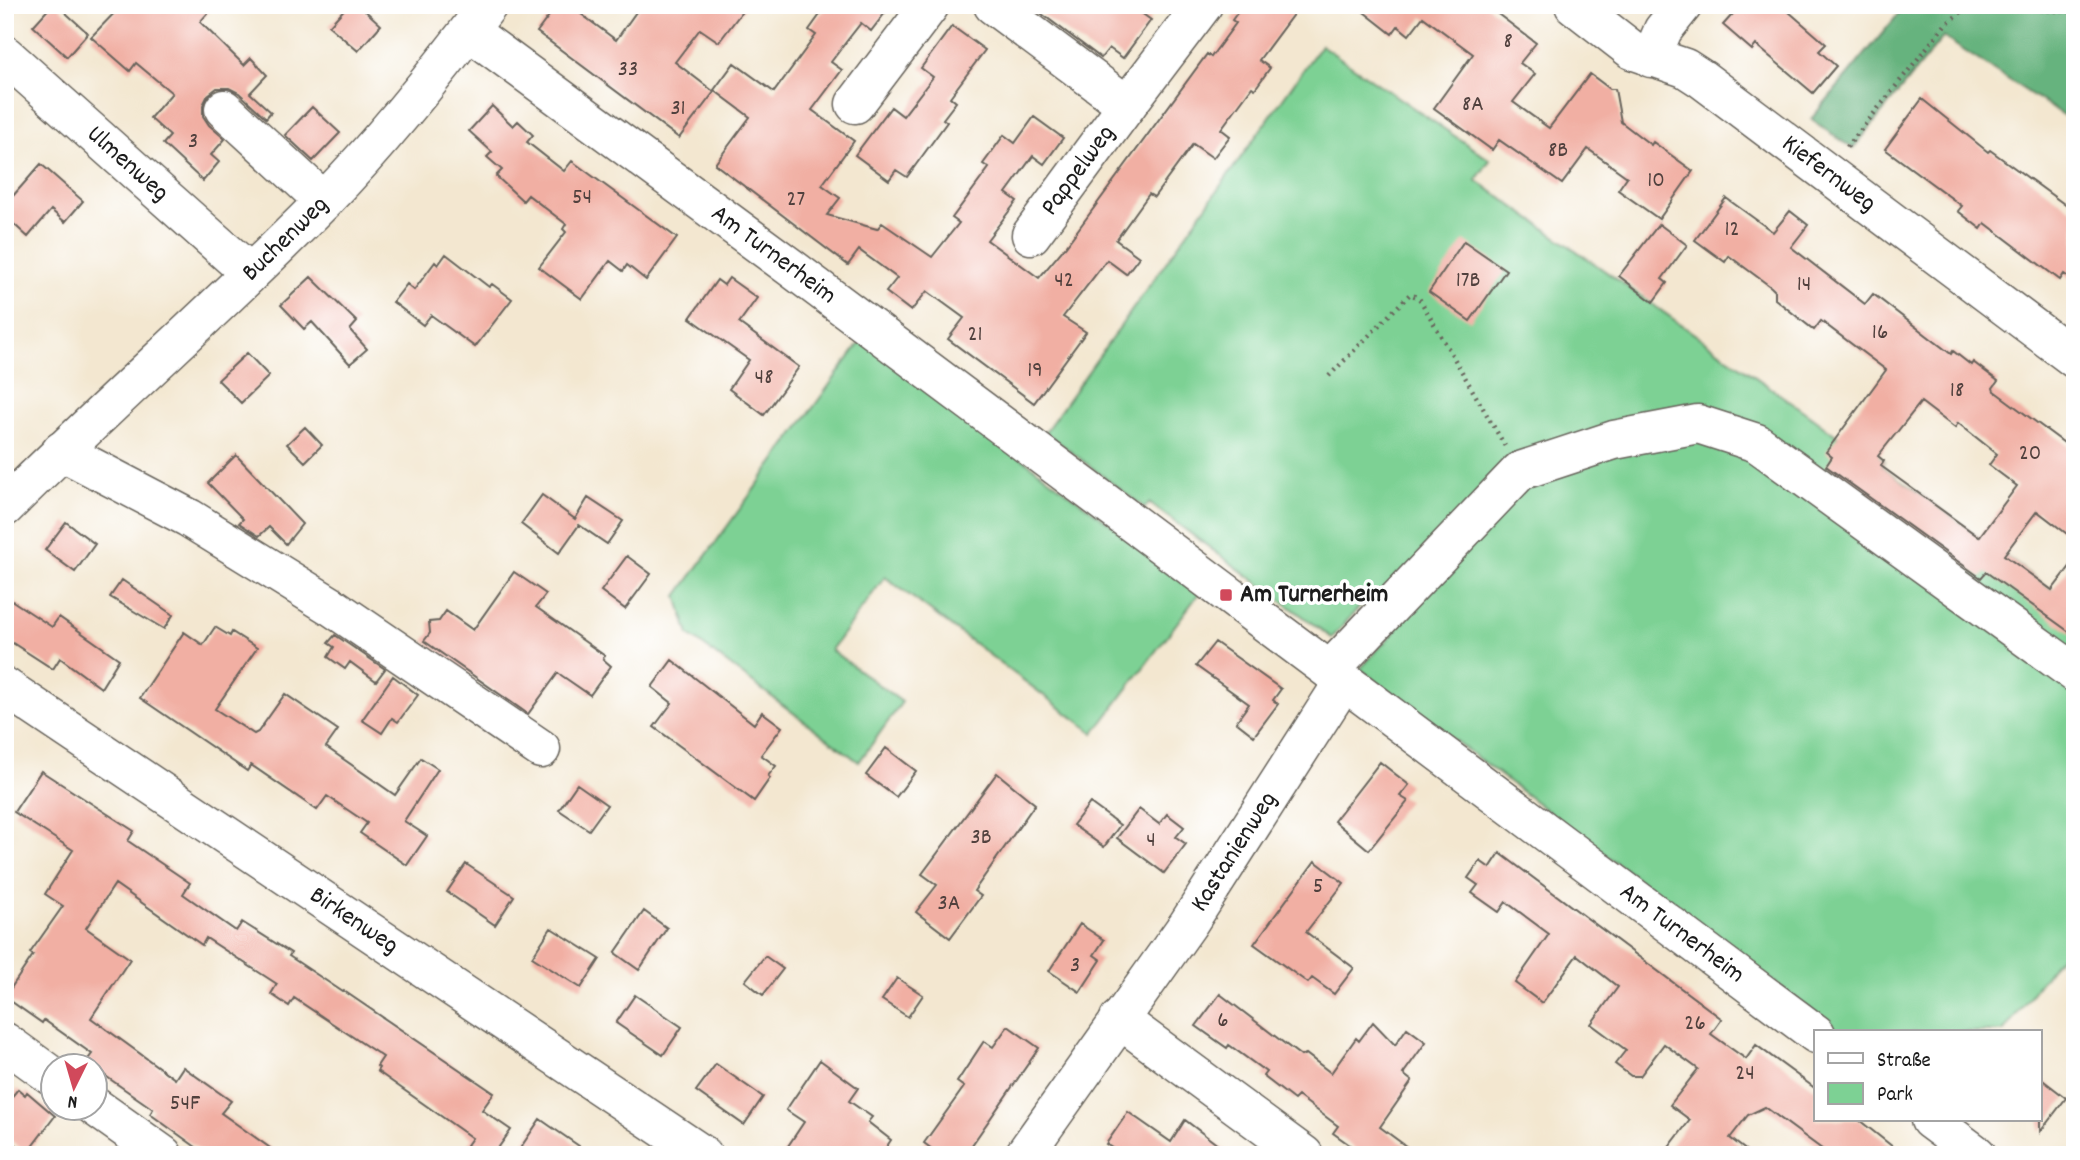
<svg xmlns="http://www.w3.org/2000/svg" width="2080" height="1160" font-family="Dekko,sans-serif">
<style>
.green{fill:#7dd194;stroke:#4c7658;stroke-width:2}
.forest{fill:#66b37e;stroke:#41684d;stroke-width:2}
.building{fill:#f1afa3;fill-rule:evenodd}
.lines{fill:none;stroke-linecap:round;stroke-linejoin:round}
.minor-casing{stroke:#67635b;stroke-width:41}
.path{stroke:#67635b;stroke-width:4.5;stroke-dasharray:2 5;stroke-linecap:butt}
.minor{stroke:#fff;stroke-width:38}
.poi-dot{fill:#d1495b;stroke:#fff;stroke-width:2.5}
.labels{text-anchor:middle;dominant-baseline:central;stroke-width:7;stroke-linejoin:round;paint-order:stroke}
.number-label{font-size:23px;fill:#51413e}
.street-label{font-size:26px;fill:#1c1c1c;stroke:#fff}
.poi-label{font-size:26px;font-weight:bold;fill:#1c1c1c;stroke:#fff;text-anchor:start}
</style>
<rect width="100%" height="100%" fill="#fff"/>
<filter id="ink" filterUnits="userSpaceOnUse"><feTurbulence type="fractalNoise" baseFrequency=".0143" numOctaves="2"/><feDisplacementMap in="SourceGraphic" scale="14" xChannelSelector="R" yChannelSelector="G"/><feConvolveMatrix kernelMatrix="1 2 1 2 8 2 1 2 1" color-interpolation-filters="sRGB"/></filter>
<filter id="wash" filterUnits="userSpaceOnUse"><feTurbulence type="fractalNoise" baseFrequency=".00686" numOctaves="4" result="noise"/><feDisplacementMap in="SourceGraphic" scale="28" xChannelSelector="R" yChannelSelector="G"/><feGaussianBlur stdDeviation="1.57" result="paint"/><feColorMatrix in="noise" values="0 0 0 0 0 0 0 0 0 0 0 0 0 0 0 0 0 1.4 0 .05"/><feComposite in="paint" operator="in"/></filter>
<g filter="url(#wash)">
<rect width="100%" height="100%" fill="#f3e7d0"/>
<path class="green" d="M1321,45l169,115 -14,20 336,237 49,37 6,-6 17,13 -3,5 194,141v329l-72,96h-163l-480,-363 36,-39 -35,-25 -29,33 -183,-135 -4,5 -100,-76z
M862,340l339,251 -107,142 -209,-156 -54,73 71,52 -43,60 -170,-127 -12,-39z"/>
<path class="forest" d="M1906,5h169v118l-132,-86 -90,112 -42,-30z"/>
<g id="blocks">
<path class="building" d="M52,5h5l31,28 -21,24 -34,-31z
M122,5h93l-15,17 44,43 7,-7 16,17 -17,18 21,19 -5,6 -27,-25 -10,-5h-12l-9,7 -5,10v11l6,9 16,14 -14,16 8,7 -16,19 -40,-37 7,-8 -20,-18 22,-25 -36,-30 -6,8 -39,-34z
M348,5h11l22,20 -23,26 -29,-25z
M557,5h12l47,35 25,-35h106l-28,37 -19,-13 -25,33 39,30 -35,46 -142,-106z
M827,5h64l-20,26 -10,-8 -15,19 -15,20 11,8 -30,40 42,31 -32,44 18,13 -13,17 50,14 5,-6 50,34 27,-34 -7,-5 37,-50 -6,-4 21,-29 11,8 19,-26 29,21 -19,26 -11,-8 -27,37 11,8 -30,39 52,38 27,-32 141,-192 4,3 25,-34 -4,-3 11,-15h57l-41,55 11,8 -15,21 -3,-2 -31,42 9,7 -17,22 -20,-14 -39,53 -5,-3 -33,46 23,17 -13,17 -19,-14 -44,57 23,15 -52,71 -86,-64 16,-21 -37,-27 -16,20 -25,-19 11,-14 -38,-28 -11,15 -133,-101 35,-47 -36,-27 20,-27 40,29 42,-57 -7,-5z
M1030,5h100l21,15 -28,38 -14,-10 -8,10z
M1355,5h131l50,38 -16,20 15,11 -22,28 36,26 41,-54 20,15h5l6,33 30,23 2,-3 40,29 -34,48 -41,-29 9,-13 -39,-28 -26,35 -63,-44 -7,10 -58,-42 39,-54 -50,-37 -14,18 -11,-9 -6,8z
M1741,5h40l45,39 -7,7 17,15 -23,27 -57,-48 -4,5 -29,-25z
M952,26l33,24 -35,47 6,5 -13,17 4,3 -40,55 -11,-7 -7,10 -34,-25 36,-48 12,9 30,-39 -12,-9z
M1922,99l66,53 2,-2 85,62v70l-11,-8 -4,6 -75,-57 -4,6 -23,-18 4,-5 -77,-57z
M492,106l21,20 5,-5 15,14 -6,7 37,29 8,-10 105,77 -31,42 -19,-15 -4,6 -13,-10 -28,38 -43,-32 27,-35 -3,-3 3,-5 -38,-29 -5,6 -27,-25 6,-6 -15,-13 5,-5 -23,-21z
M312,107l28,26 -27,28 -28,-26z
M41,164l42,37 -18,21 -14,-12 -23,27 -23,-21v-11z
M1726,198l47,34 17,-21 18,14 -17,22 74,57 8,-10 78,60 2,-3 18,14 2,-3 25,19 -5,7 1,3 81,60v89l-38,-29 -33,44 48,35 23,-30v76l-89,-64 -5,6 -155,-112 6,-9 -6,-5 60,-82 -65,-49 -7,9 -39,-31v-8l-4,-4 -42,-31 -4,6 -30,-22zM1921,402l34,26 3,-5 39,31 -8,11 28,21 -38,51 -98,-71 3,-5 -6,-5z
M1659,224l28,21 -25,34 5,4 -14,19 -34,-26z
M1464,241l42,29 -36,51 -41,-29z
M446,254l43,33 3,-3 20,15 -37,48 -44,-32 -8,10 -30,-23 14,-18 7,6 21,-28 3,3z
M311,277l46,45 -7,8 17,19 -17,15 -38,-42 -8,7 -23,-24z
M729,278l28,20 -18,25 60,44 -35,48 -35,-26 20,-29 -59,-42 27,-38 7,5z
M247,353l22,23 -28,27 -23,-23z
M305,427l17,18 -17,17 -18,-18z
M236,455l66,69 -16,20 -17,-17 -10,9 -20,-13 4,-4 -35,-36z
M542,495l33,24 13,-21 35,23 -16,23 -28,-19 -20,28 -38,-29z
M66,522l29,22 -20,28 -30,-22z
M627,556l24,18 -26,35 -24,-18z
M514,572l32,22 -10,13 69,49 -2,3 8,7 -21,29 -32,-22 -30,41 -104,-73 6,-8 -1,-11 10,-1 7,-10 27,19z
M122,580l51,35 -9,14 -54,-32z
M5,596l47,31 7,-10 60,42 -18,29 -41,-30 -7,11 -48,-31z
M215,627l15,9 2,-4 25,16 -42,61 39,25 4,-2 27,-38 53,36 -12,17 69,48 26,-37 17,11 -34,52 23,15 -20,29 -47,-32 7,-10 -40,-27 -10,14 -66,-45 -4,6 -107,-73 44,-66 19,13z
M335,635l50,34 -9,12 -26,-19 -5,7 -17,-12 6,-10 -6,-4z
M1215,642l66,47 -8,11 5,4 -24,32 -18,-14 13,-18 -53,-38z
M672,660l82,64 8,-12 20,15 -21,28 15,11 -8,10 2,2 -16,23 -100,-74 18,-24 -20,-16z
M393,676l25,19 -20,27 -6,-4 -10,15 -20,-13z
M886,748l30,23 -20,26 -30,-22z
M1380,762l29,23 -9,11 8,5 -39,49 -35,-29z
M41,771l93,60 -6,10 62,42 -7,11 53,37 6,-9 49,31 -2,3 54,36 1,-1 150,102 -12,17 29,20 -18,25h-14l-12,-10 5,-7 -95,-67 2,-3 -2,-2 6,-9 -89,-59 -5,8 -18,-12 6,-10 -71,-46 -4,7 -87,-61 -29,44 44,31 -39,59 84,61 8,-12 48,34 -10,12 59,42h-73l-57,-41 3,-5 -59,-41v-2l-8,-4 6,-8 -48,-34 -2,3 -37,-26 28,-42 -3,-2 33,-47 -18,-12 28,-44 -59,-38z
M997,773l38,31 -61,87 7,5 -31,42 -34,-26 21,-27 -15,-11z
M577,784l30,21 -18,25 -30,-20z
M1090,803l30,22 -16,22 -31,-22z
M1139,809l20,15 8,-10 17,13 -8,10 10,7 -22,29 -47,-35z
M1500,853l222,166 -11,15 35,25 10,-14 60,44v31h43l44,35h-73l-65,-48 -17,8 -18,23 22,17h-89l27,-35 -20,-15 28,-36 -34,-25 -24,32h-9l-16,-12 11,-14 -35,-26 27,-37 -41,-32 -35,48 -27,-20 34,-49 -43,-32 -7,10 -27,-19 6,-8 -10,-7 12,-17 10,7z
M1315,861l29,22 -38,49 48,36 -20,26 -22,-16 -4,5 -54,-39z
M466,864l48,32 -19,29 -48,-33z
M644,911l23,17 -28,42 -24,-17z
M1080,924l24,16 -10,15 7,5 -21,32 -31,-21z
M551,928l49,31 -19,29 -49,-31z
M765,956l18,13 -20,26 -18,-14z
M897,978l26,17 -15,22 -26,-17z
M1220,994l81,62 5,-2 25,19 25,-35 3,3 14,-19 22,23 12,-17 19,14 -23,32 9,7 -32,46 38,28h-54l-31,-22 5,-7 -40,-30 -4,4 -31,-24 3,-4 -37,-27 -2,3 -31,-22z
M635,995l47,32 -19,28 -47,-32z
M1008,1026l31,22 -74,107h-25l-16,-12 40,-56 -7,-5 27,-41 9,6z
M820,1060l38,28 -9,13 23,16 -4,5 23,18 -10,15h-99l22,-33 -18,-12z
M716,1064l47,33 -19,28 -48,-34z
M2040,1078l26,20 -26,34z
M18,1089l7,6 2,-3 28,24 -28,37 -22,-17v-31z
M1128,1112l43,30 14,-22 46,35h-109l-16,-11z
M540,1119l10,7 42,29h-60l-11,-8z"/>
</g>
</g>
<g filter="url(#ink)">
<use href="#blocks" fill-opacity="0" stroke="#67635b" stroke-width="2"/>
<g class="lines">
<g class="minor-casing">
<g id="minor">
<path d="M993,5l134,100 76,-100"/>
<path id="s1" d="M1574,5l58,45 53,18 17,11 373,280"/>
<path id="s2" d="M469,31l321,236 1026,767"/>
<path id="s3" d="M5,55l245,218"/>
<path d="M1651,58l12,-28 20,-25"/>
<path d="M855,104l75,-99"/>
<path d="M224,109l100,92"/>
<path id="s4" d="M1031,235l96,-130"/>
<path d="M61,451l128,67 142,88 210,143"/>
<path id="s5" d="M5,507c104,-104 216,-201 319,-306 59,-61 113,-128 164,-196"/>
<path d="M1330,670l190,-199 94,-31 84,-16 59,19 318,230"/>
<path id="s6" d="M5,687l698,468"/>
<path d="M1119,1019l185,136"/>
<path d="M5,1042l47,34"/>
<path d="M94,1106l69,49"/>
<path d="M1930,1120l47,35"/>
<path id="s7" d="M1024,1155l164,-231 156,-243"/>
</g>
</g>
<path class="path" d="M1847,147l98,-122 24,-19 106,6
M1329,376l81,-82 9,4 86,148"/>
<use href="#minor" class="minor"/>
</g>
</g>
<rect class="poi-dot" x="1219" y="588" width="14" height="14" rx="3.5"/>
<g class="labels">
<g class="number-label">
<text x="1508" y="42">8</text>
<text x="628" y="70">33</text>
<text x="1473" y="105">8A</text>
<text x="678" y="109">31</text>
<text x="193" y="142">3</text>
<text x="1558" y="151">8B</text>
<text x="1656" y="181">10</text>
<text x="582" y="198">54</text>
<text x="796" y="200">27</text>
<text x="1732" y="230">12</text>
<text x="1064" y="281">42</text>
<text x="1468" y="281">17B</text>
<text x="1804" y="285">14</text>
<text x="1880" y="333">16</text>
<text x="975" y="335">21</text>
<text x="1035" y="371">19</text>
<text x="764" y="378">48</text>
<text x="1957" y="391">18</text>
<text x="2030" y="454">20</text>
<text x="981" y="838">3B</text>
<text x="1151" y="841">4</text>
<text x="1318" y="887">5</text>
<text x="949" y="904">3A</text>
<text x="1075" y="966">3</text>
<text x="1223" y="1021">6</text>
<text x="1695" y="1024">26</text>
<text x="1745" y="1074">24</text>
<text x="185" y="1104">54F</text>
</g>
<g class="street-label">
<text stroke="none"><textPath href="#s3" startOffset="164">Ulmenweg</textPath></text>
<text stroke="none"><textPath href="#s4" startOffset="80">Pappelweg</textPath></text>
<text stroke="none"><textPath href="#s1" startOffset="308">Kiefernweg</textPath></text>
<text stroke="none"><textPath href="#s5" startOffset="388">Buchenweg</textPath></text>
<text stroke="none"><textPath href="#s2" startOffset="378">Am Turnerheim</textPath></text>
<text stroke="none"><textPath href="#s7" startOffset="369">Kastanienweg</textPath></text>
<text stroke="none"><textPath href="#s6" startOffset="420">Birkenweg</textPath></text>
<text stroke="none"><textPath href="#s2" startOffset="1512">Am Turnerheim</textPath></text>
</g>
<g class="poi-label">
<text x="1240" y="595">Am Turnerheim</text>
</g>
</g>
<rect width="2080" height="1160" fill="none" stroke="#fff" stroke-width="28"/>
<rect x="1814" y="1030" width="228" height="91" fill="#ffffff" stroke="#a4a4a4" stroke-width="2"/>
<rect x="1828" y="1053" width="35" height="10" fill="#ffffff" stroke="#a4a4a4" stroke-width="2"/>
<text x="1877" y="1066" font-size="21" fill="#1c1c1c">Straße</text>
<rect x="1828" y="1083" width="35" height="21" fill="#7dd194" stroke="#a4a4a4" stroke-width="2"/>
<text x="1877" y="1100" font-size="21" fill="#1c1c1c">Park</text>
<g transform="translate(74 1087) rotate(185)"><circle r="33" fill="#ffffff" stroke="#a4a4a4" stroke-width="2"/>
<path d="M0-5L12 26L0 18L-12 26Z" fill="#d1495b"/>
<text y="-10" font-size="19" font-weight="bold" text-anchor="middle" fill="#1c1c1c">N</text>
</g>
</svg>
